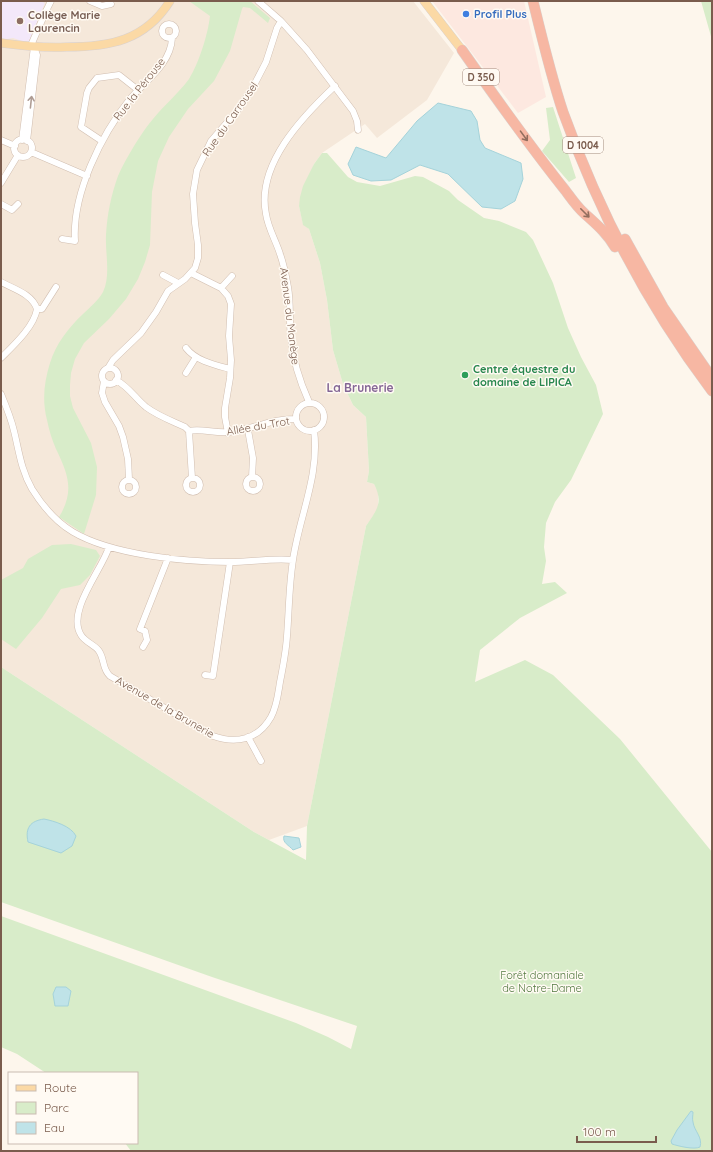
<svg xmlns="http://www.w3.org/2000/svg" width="713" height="1152" font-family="Quicksand,sans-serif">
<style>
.residential{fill:#f5e8da}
.commercial{fill:#fde8e0}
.education{fill:#f3e8fa}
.green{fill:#d8ecc9}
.water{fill:#bfe3e8;stroke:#a5d3da}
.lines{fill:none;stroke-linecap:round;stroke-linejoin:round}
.minor-casing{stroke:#d1beb0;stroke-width:7}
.major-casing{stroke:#dad1cd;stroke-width:9}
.highway-casing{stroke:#dad1cd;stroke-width:11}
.minor{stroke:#fff;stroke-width:6}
.major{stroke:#fbd9a5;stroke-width:8}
.highway{stroke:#f7b7a3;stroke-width:10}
.oneway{stroke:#af9d94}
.oneway2{stroke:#936e5e}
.shop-dot{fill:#3f7fe0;stroke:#fffaf3;stroke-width:1.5}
.education-dot{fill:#8d6e63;stroke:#fffaf3;stroke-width:1.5}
.leisure-dot{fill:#2e9e5b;stroke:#fffaf3;stroke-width:1.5}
.labels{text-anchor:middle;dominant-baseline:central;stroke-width:3;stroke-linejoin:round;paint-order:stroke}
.shield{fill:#fffaf3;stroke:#a28b7f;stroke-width:1}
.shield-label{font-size:10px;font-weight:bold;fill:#7a5c4d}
.shop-label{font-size:11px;font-weight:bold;fill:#366cbe;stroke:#fffaf3;text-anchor:start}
.education-label{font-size:11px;font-weight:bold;fill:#785e54;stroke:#fffaf3;text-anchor:start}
.street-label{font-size:11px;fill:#7a5c4d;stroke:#fffaf3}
.leisure-label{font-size:11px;font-weight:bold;fill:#27864d;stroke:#fffaf3;text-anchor:start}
.park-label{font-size:11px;fill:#537a41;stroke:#fffaf3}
.neighbourhood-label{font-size:12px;font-weight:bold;fill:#846695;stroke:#fffaf3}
</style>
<rect width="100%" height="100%" fill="#fdf6ec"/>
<path class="residential" d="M1,1h412l41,52 -27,47 -50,38 -12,-14 -43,29 -8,11 -15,42 4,18 6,5 11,34 7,37 6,50 10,34 10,21 13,12 3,54 -2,11 7,2 4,8v17l-12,17 -59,300 -38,14 -15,-8 -253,-165z"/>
<path class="commercial" d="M432,1h92l22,96 -28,16z"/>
<path class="education" d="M1,1h39l5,2 -16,38h-7l-9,-3 -6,1 -6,-1z"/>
<path class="green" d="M189,1h61l20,17 -2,5 -18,-15 -7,-1 -1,2 -12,42 -16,30 -26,28 -19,28 -11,24 -6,31 -2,53 -5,17 -7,17 -12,20 -17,20 -25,24 -9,16 -4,14 -1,12v11l3,12 18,35 6,24 -1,28 -12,39 -25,-17c16,-26 9,-43 -3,-68 -4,-9 -7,-19 -9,-29 -5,-19 -3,-38 3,-57 6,-19 18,-35 33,-49 7,-7 15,-13 20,-22 8,-17 2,-39 3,-57 1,-20 5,-40 12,-59 7,-16 23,-43 35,-57 11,-14 25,-25 36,-40 10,-16 19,-45 21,-63z
M701,1h11v39z
M553,107l23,71 -7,4 -27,-31 8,-11 -4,-32z
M322,153h5l21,24 9,5 23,4 35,-10 8,1 26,14 9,9 26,18 15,3 27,11 7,8 20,43 15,45 13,29 15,28 7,29 -32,66 -16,22 -9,21 -2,24 2,14 -4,23 13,-2 12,11 -47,25 -40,32 -5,32 50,-22 28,15 67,64 92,113v299h-581l-6,-8h12v-70h-91l-29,-19 -16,-7v-131l295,107 32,14 23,12 6,-23 -145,-49 -211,-75v-235l253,165 52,28 1,-34 59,-300c10,-15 18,-23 8,-42l-7,-2 2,-11 -3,-54 -13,-12 -10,-21 -10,-34 -6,-50 -7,-37 -11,-34 -6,-4 -4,-19 1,-9 3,-11 11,-22z
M71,544l25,6 4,6 -10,19 -10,10 -19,4 -19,29 -26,31 -15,-10v-59l22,-12 5,-9 24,-14z"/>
<path class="water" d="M438,103l33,8 6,10 3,19 5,8 36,15 2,16 -8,22 -14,8 -19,-2 -34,-33 -28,-9 -29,15 -20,1 -18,-6 -5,-11 8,-17 30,11 31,-37z
M44,819c10,2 27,7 32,17l-4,10 -11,7 -33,-11c-3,-14 2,-21 16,-23z
M284,836l15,2 2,9 -8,3c-4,-5 -11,-7 -9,-14z
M56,987h10l5,4 -3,15h-13l-2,-12z
M691,1111l2,1c0,3 -1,7 0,10 1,9 10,15 7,25 -6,3 -22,-1 -28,-3l-1,-3 6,-11z"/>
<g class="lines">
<g class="minor-casing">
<path id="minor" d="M90,1l12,5 9,-2
M258,1l23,20 26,29 46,61 4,10 1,9
M162 31a7 7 0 1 1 14 0a7 7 0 1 1-14 0Z
M34,47l-2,-4 14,-32 5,-10
M14 148a9 9 0 1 1 18 0a9 9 0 1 1-18 0Z
M1,140l14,6
M22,140l12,-93 3,8 -10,86
M102,141l-21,-14 6,-34 2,-5 8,-10 22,-3 19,15
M31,152l56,24
M1,183l17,-28
M1,204l11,6 6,-6
M62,239l13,2c-3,-47 26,-106 55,-142 15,-18 41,-35 42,-61
M191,273l30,15 7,8 3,8 -2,32 2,24 -1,18 -5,30v9l3,16
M163,275l15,8
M1,282c13,7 31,12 36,27 -3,18 -24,37 -36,49
M221,288l11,-12
M37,309h5l14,-22
M186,348c10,13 29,17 44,21
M108,368l5,-8 28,-27 15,-21 12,-21 17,-12 10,-11 3,-10v-13l-3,-22 -2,-29 4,-24 14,-29 26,-30 15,-22 14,-27 11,-34 4,-7
M102 376a8 8 0 1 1 16 0a8 8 0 1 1-16 0Z
M186,373l10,-16
M116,380c13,7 19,18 30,27 12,9 26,14 39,20l4,4c13,-3 27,3 40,1 23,-2 44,-14 67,-13
M104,381l-2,12 3,9 14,24 4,11 5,22 1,20
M1,394c5,12 10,24 13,37 5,20 7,39 18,58 10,16 24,33 41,43 39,23 112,30 157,30 21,0 42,-4 63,-2 6,-43 27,-85 21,-130
M309,402c-9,-20 -16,-41 -18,-64 -2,-17 0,-34 -3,-51 -2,-11 -4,-22 -8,-33 -4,-13 -12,-26 -14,-40 -10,-49 36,-97 69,-128
M296 417a14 14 0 1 1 28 0a14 14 0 1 1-28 0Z
M248,430l5,28 -1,19
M189,431l3,47
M246 484a7 7 0 1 1 14 0a7 7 0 1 1-14 0Z
M186 485a7 7 0 1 1 14 0a7 7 0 1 1-14 0Z
M122 487a7 7 0 1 1 14 0a7 7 0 1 1-14 0Z
M109,547c-7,23 -43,64 -28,88 4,7 14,10 18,16 6,9 3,18 11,25l103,60c23,8 45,4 58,-19 6,-11 7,-23 9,-35 3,-15 6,-30 7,-46 2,-25 2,-51 6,-76
M143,647l4,-7 -2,-9 -5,-2 28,-71
M205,675l8,1 17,-114
M248,737l13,24"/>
</g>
<g class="major-casing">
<path id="major" d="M424,1l38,49
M1,43c22,3 43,5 65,4 43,0 79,-6 104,-46"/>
</g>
<g class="highway-casing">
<path id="highway" d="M533,1c9,37 18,75 30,111 36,100 85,194 149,279
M462,50c33,47 67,95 103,140 6,8 12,17 19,23 12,11 23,20 31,34
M625,239l38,68 49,71"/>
</g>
<use href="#minor" class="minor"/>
<use href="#major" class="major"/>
<use href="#highway" class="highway"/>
</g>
<defs><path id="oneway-shaft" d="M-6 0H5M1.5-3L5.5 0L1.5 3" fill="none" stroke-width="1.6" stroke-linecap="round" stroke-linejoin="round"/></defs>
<use class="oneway" href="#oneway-shaft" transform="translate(31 102) rotate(-84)"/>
<g class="oneway2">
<use href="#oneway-shaft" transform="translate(524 136) rotate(54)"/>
<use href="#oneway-shaft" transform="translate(585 213) rotate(45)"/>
</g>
<circle class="shop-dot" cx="466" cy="14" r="4"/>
<circle class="education-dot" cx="20" cy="21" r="4"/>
<circle class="leisure-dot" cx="465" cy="375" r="4"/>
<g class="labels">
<g class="shield">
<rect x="463" y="69" width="36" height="16" rx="3"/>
<rect x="563" y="137" width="40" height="16" rx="3"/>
</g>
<g class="shield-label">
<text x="481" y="77">D 350</text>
<text x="583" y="145">D 1004</text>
</g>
<g class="shop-label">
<text x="474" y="14">Profil Plus</text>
</g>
<g class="education-label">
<text x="28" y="15">Collège Marie<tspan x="28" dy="13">Laurencin</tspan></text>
</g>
<g class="street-label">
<text transform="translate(139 89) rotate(-52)">Rue la Pérouse</text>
<text transform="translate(230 119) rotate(-55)">Rue du Carrousel</text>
<text transform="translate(290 316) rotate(83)">Avenue du Manège</text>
<text transform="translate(258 426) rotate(-10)">Allée du Trot</text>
<text transform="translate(165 707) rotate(30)">Avenue de la Brunerie</text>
</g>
<g class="leisure-label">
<text x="473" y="369">Centre équestre du<tspan x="473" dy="13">domaine de LIPICA</tspan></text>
</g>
<g class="park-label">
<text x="542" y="975">Forêt domaniale<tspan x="542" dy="13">de Notre-Dame</tspan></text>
</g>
<g class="neighbourhood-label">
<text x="360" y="387">La Brunerie</text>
</g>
</g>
<rect width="713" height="1152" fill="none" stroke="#7a5c4d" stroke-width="4"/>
<rect x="8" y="1072" width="130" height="72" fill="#fffaf3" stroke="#cabbb1"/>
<rect x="16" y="1085" width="20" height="6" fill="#fbd9a5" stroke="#cabbb1"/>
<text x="44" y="1092" font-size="12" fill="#7a5c4d">Route</text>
<rect x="16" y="1102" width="20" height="12" fill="#d8ecc9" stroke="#cabbb1"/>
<text x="44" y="1112" font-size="12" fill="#7a5c4d">Parc</text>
<rect x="16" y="1122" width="20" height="12" fill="#bfe3e8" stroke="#cabbb1"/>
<text x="44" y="1132" font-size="12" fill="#7a5c4d">Eau</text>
<path d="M577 1136v6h79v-6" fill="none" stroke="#7a5c4d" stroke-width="2"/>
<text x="583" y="1136" font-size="12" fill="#7a5c4d" stroke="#fffaf3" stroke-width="3" paint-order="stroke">100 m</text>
</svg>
